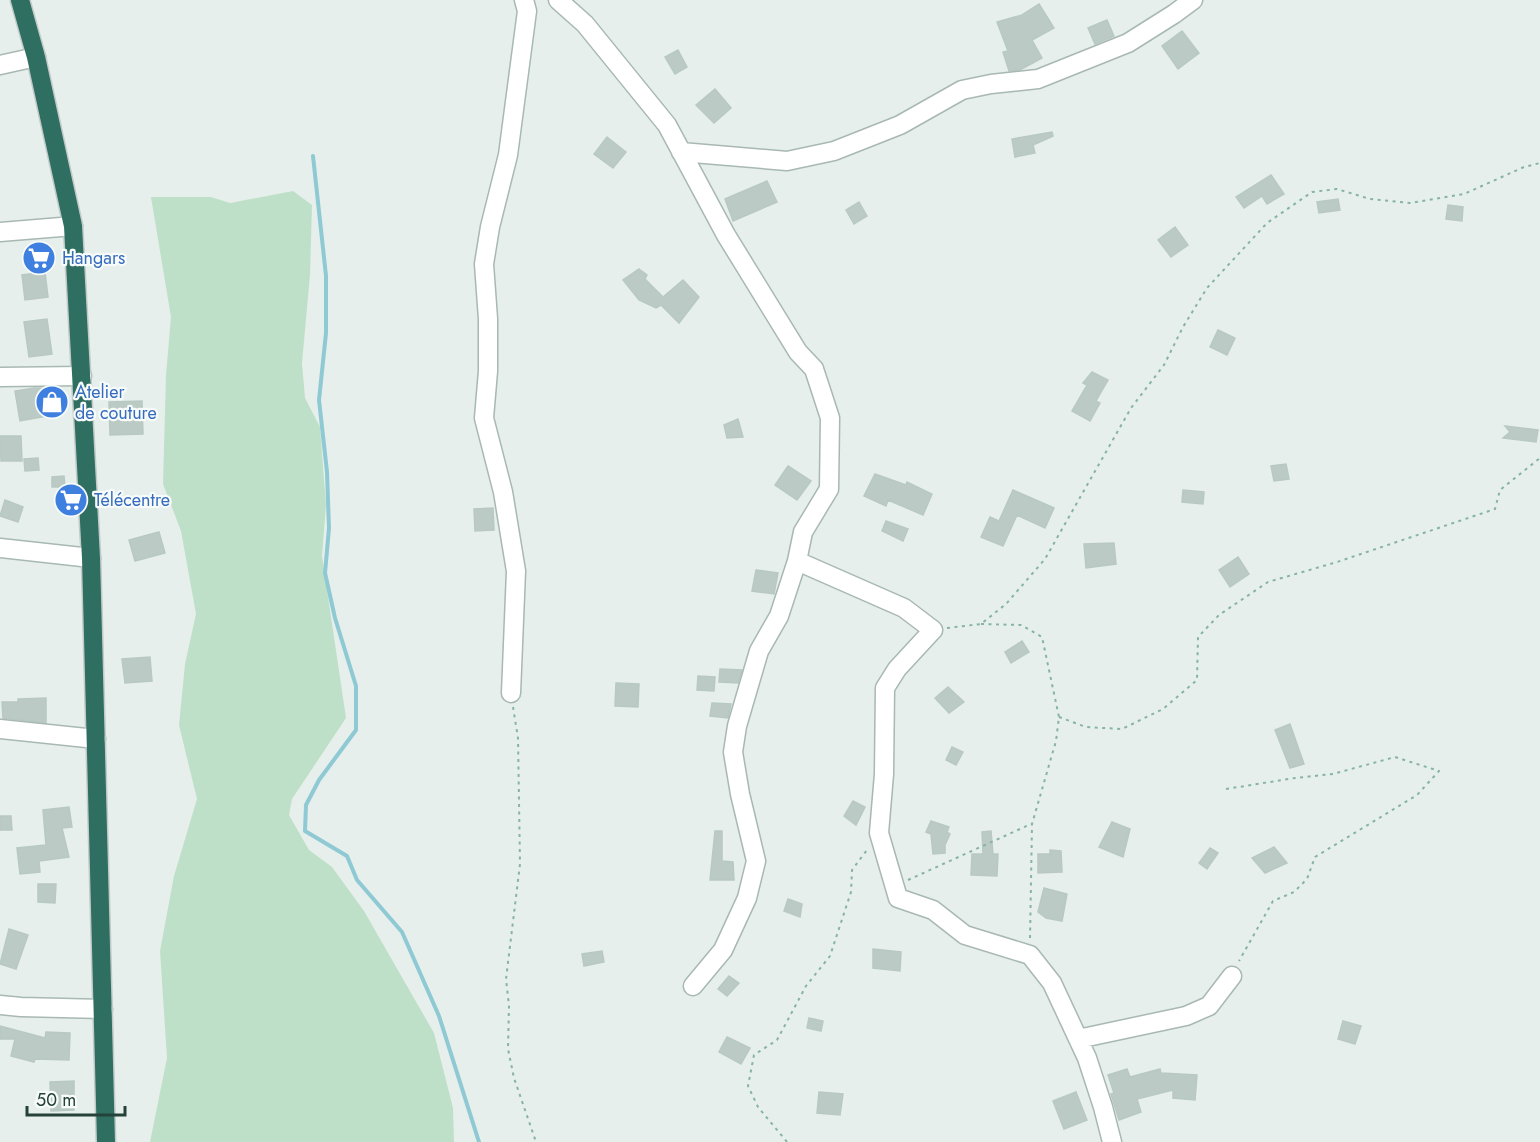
<svg xmlns="http://www.w3.org/2000/svg" width="1540" height="1142" font-family="Jost,sans-serif">
<style>
.green{fill:#bfe0c8}
.lines{fill:none;stroke-linecap:round;stroke-linejoin:round}
.stream{stroke:#8ec9d4;stroke-width:4}
.building{fill:#bbcac4;stroke:#b8c9c2;stroke-width:1.5}
.minor-casing{stroke:#a8b8b2;stroke-width:21}
.highway-casing{stroke:#c2cac8;stroke-width:21}
.path{stroke:#86b3a5;stroke-width:2;stroke-dasharray:3 4.5;stroke-linecap:butt}
.minor{stroke:#fff;stroke-width:18}
.highway{stroke:#2f6f62;stroke-width:18}
.labels{text-anchor:middle;dominant-baseline:central;stroke-width:4.5;stroke-linejoin:round;paint-order:stroke}
.shop-label{font-size:18px;fill:#366cbe;stroke:#f7fbf9;text-anchor:start}
</style>
<rect width="100%" height="100%" fill="#e6efeb"/>
<path class="green" d="M293,191l19,14 -2,70 -8,88 3,35 15,29 6,78 -4,51 24,162 -54,81 -3,16 20,35 23,17 32,44 70,122 19,75 1,34h-304l17,-84 -7,-107 14,-75 23,-77 -18,-74 6,-61 11,-50 -15,-83 -18,-47 3,-109 5,-58 -20,-120h60l19,6z"/>
<g class="lines">
<path class="stream" d="M313,156l13,120v57l-7,67 8,72 2,56 -4,45 10,45 21,68v44l-37,50 -13,25 -1,26 42,25 10,24 45,52 37,84 40,126"/>
</g>
<path class="building" d="M1039,4l15,24 -22,12 10,18 -22,12 -11,1 -6,-19 5,-1 -11,-29 25,-7z
M1107,20l7,16 -19,8 -7,-16z
M1182,31l17,22 -21,16 -16,-23z
M678,50l9,17 -12,7 -10,-17z
M715,89l16,19 -17,15 -18,-18z
M1052,132l1,4 -20,9 2,8 -20,4 -3,-18z
M607,137l19,15 -13,16 -19,-14z
M1271,175l13,19 -17,10 -5,-8 -18,12 -8,-11z
M767,181l10,21 -44,19 -8,-22z
M1338,199l2,11 -21,3 -2,-11z
M859,202l8,14 -13,8 -8,-14z
M1448,205l15,2 -1,14 -16,-2z
M1175,227l13,18 -17,12 -13,-17z
M639,269l8,6 -2,4 18,18 20,-17 16,17 -20,26 -18,-18 -5,3 -17,-8 -16,-20z
M45,272l3,25 -23,3 -3,-25z
M47,319l5,35 -23,3 -5,-35z
M1218,330l17,8 -8,17 -17,-8z
M1092,372l16,8 -12,21 4,2 -10,18 -18,-10 15,-26 -4,-2z
M34,388h9l5,28 -28,5 -5,-30z
M142,401l1,33 -33,1 -1,-33z
M738,419l5,18 -16,1 -3,-13z
M1505,426l33,4 -2,12 -33,-4 7,-6z
M0,436h21l1,25h-21z
M38,458l1,12 -14,1 -1,-12z
M1286,464l3,15 -15,2 -3,-15z
M788,466l23,15 -14,19 -22,-15z
M875,474l31,11 1,-3 25,12 -9,21 -35,-15 -2,6 -22,-10z
M64,476l1,11h-13v-10z
M1013,490l41,18 -9,20 -28,-13 -14,31 -22,-9 9,-20 9,4z
M1183,490l21,2 -1,12 -21,-2z
M5,500l18,7 -5,15 -18,-6z
M493,508l1,22 -19,1 -1,-22z
M886,521l22,8 -5,12 -21,-10z
M159,532l6,21 -30,8 -6,-21z
M1114,543l2,21 -30,4 -2,-24z
M1238,557l11,17 -19,13 -11,-17z
M756,570l22,3 -4,21 -22,-3z
M1022,641l7,11 -18,11 -6,-11z
M150,657l2,24 -27,2 -3,-24z
M720,669l22,1 -4,13 -19,-1z
M698,676l17,1 -1,14 -17,-1z
M616,683l23,1 -1,23 -23,-1z
M948,687l16,15 -15,11 -14,-15z
M46,698v25l-43,-5 -1,-16h16v-3z
M712,703l19,1 -3,14 -18,-2z
M1290,724l14,40 -14,4 -15,-38z
M952,747l11,5 -7,13 -10,-5z
M853,801l12,6 -9,18 -12,-9z
M69,807l3,20 -10,1 7,29 -30,4 1,11 -20,2 -3,-26 29,-3 -3,-35z
M0,816h11l1,14h-12z
M931,821l18,6 -2,5 3,2 -5,11v8l-12,1 -2,-20 -5,-2z
M1112,822l18,7 -7,28 -24,-10z
M715,831h7v30l11,1 1,18h-24z
M991,831l2,23h5l-1,22 -26,-1 1,-21h11l-1,-22z
M1274,847l13,16 -22,10 -13,-15z
M1210,848l8,5 -11,16 -8,-6z
M1050,850l11,1 1,21 -24,1v-19h12z
M38,884h18l-1,19 -17,-1z
M1044,888l23,6 -5,27 -16,-3 -8,-6z
M788,899l14,5 -2,13 -16,-6z
M9,929l19,6 -12,34 -16,-5z
M873,949l28,3 -1,19 -27,-3z
M602,951l2,11 -20,4 -2,-12z
M729,976l10,7 -12,13 -9,-7z
M809,1018l14,3 -2,10 -14,-3z
M1343,1021l18,5 -6,18 -17,-5z
M0,1026l45,12 1,-6 24,1 -1,27 -34,-1 -1,3 -23,-6 4,-17h-15z
M727,1037l23,11 -9,16 -22,-12z
M1127,1069l3,8 30,-8 1,4 36,2 -2,25 -22,-2v-8l-36,9 4,13 -22,8 -8,-26 3,-1 -6,-18z
M74,1081v29l-23,1 -1,-29z
M819,1092l24,2 -3,21 -23,-2z
M1076,1092l11,28 -23,9 -11,-28z"/>
<g class="lines">
<g class="minor-casing">
<path id="minor" d="M558,0l27,24 82,101 59,110 72,117 16,17 16,49 -1,71 -26,43 -6,29 -18,55 -20,35 -22,75 -4,26 7,42 16,67 -9,37 -24,52 -30,36
M0,65l36,-8
M681,152l106,9 47,-10 66,-26 62,-35 29,-6 47,-5 90,-36 46,-29 19,-14
M0,232l73,-6
M0,377l82,-1
M0,548l91,10
M797,561l107,47 29,22 -36,39 -12,19 -1,86 -5,59 19,65 35,12 32,25 65,20 22,28 35,75 16,49 9,35
M511,693l5,-122 -13,-79 -19,-74 4,-47v-52l-4,-55 6,-37 18,-72 19,-144 -3,-11
M0,729l96,10
M0,1005l21,2 82,2
M1078,1039l108,-23 23,-10 23,-30"/>
</g>
<g class="highway-casing">
<path id="highway" d="M20,0l16,57 37,169 18,332 15,584"/>
</g>
<path class="path" d="M981,624l40,1 21,12 17,80 -3,24 -24,83 -2,116
M947,628l34,-4 25,-20 39,-45 86,-151 33,-43 19,-38 24,-39 60,-65 45,-31 25,-3 33,10 40,4 54,-9 60,-27 16,-4
M513,707l5,31 2,126 -14,115 3,27 -1,43 6,29 22,64
M1059,717l27,10 36,2 41,-20 34,-29 1,-43 21,-22 49,-33 69,-20 158,-53 5,-19 40,-32
M1226,789l69,-11 38,-4 62,-17 44,14 -22,24 -102,62 -8,22 -13,13 -21,9 -34,60
M908,880l123,-56
M787,1142l-29,-35 -10,-21 6,-31 23,-15 29,-54 24,-30 21,-64 1,-22 15,-20"/>
<use href="#minor" class="minor"/>
<use href="#highway" class="highway"/>
</g>
<defs>
<g id="supermarket-disc" transform="scale(1.725)"><circle r="9.5" fill="#3f7fe0" stroke="#f7fbf9"/><path d="M-6-5.5h2.5l.6 2H6L4.5 2H-2.5L-4.4-4H-6ZM-1.5 3.2a1.3 1.3 0 1 0 .1 0ZM3 3.2a1.3 1.3 0 1 0 .1 0Z" fill="#fff"/></g>
<g id="shop-disc" transform="scale(1.725)"><circle r="9.5" fill="#3f7fe0" stroke="#f7fbf9"/><path d="M-5-2.5h2.3a2.7 3.5 0 0 1 5.4 0H5L5.5 6h-11ZM-1.5-2.5h3a1.5 2.3 0 0 0-3 0Z" fill="#fff"/></g>
</defs>
<g fill-rule="evenodd">
<use href="#supermarket-disc" x="39" y="258"/>
<use href="#shop-disc" x="52" y="402"/>
<use href="#supermarket-disc" x="71" y="500"/>
</g>
<g class="labels">
<g class="shop-label">
<text x="62" y="258">Hangars</text>
<text x="75" y="392">Atelier<tspan x="75" dy="21">de couture</tspan></text>
<text x="94" y="500">Télécentre</text>
</g>
</g>
<path d="M27 1106v9h98v-9" fill="none" stroke="#24423a" stroke-width="3"/>
<text x="36" y="1106" font-size="18" fill="#24423a" stroke="#f7fbf9" stroke-width="4.5" paint-order="stroke">50 m</text>
</svg>
